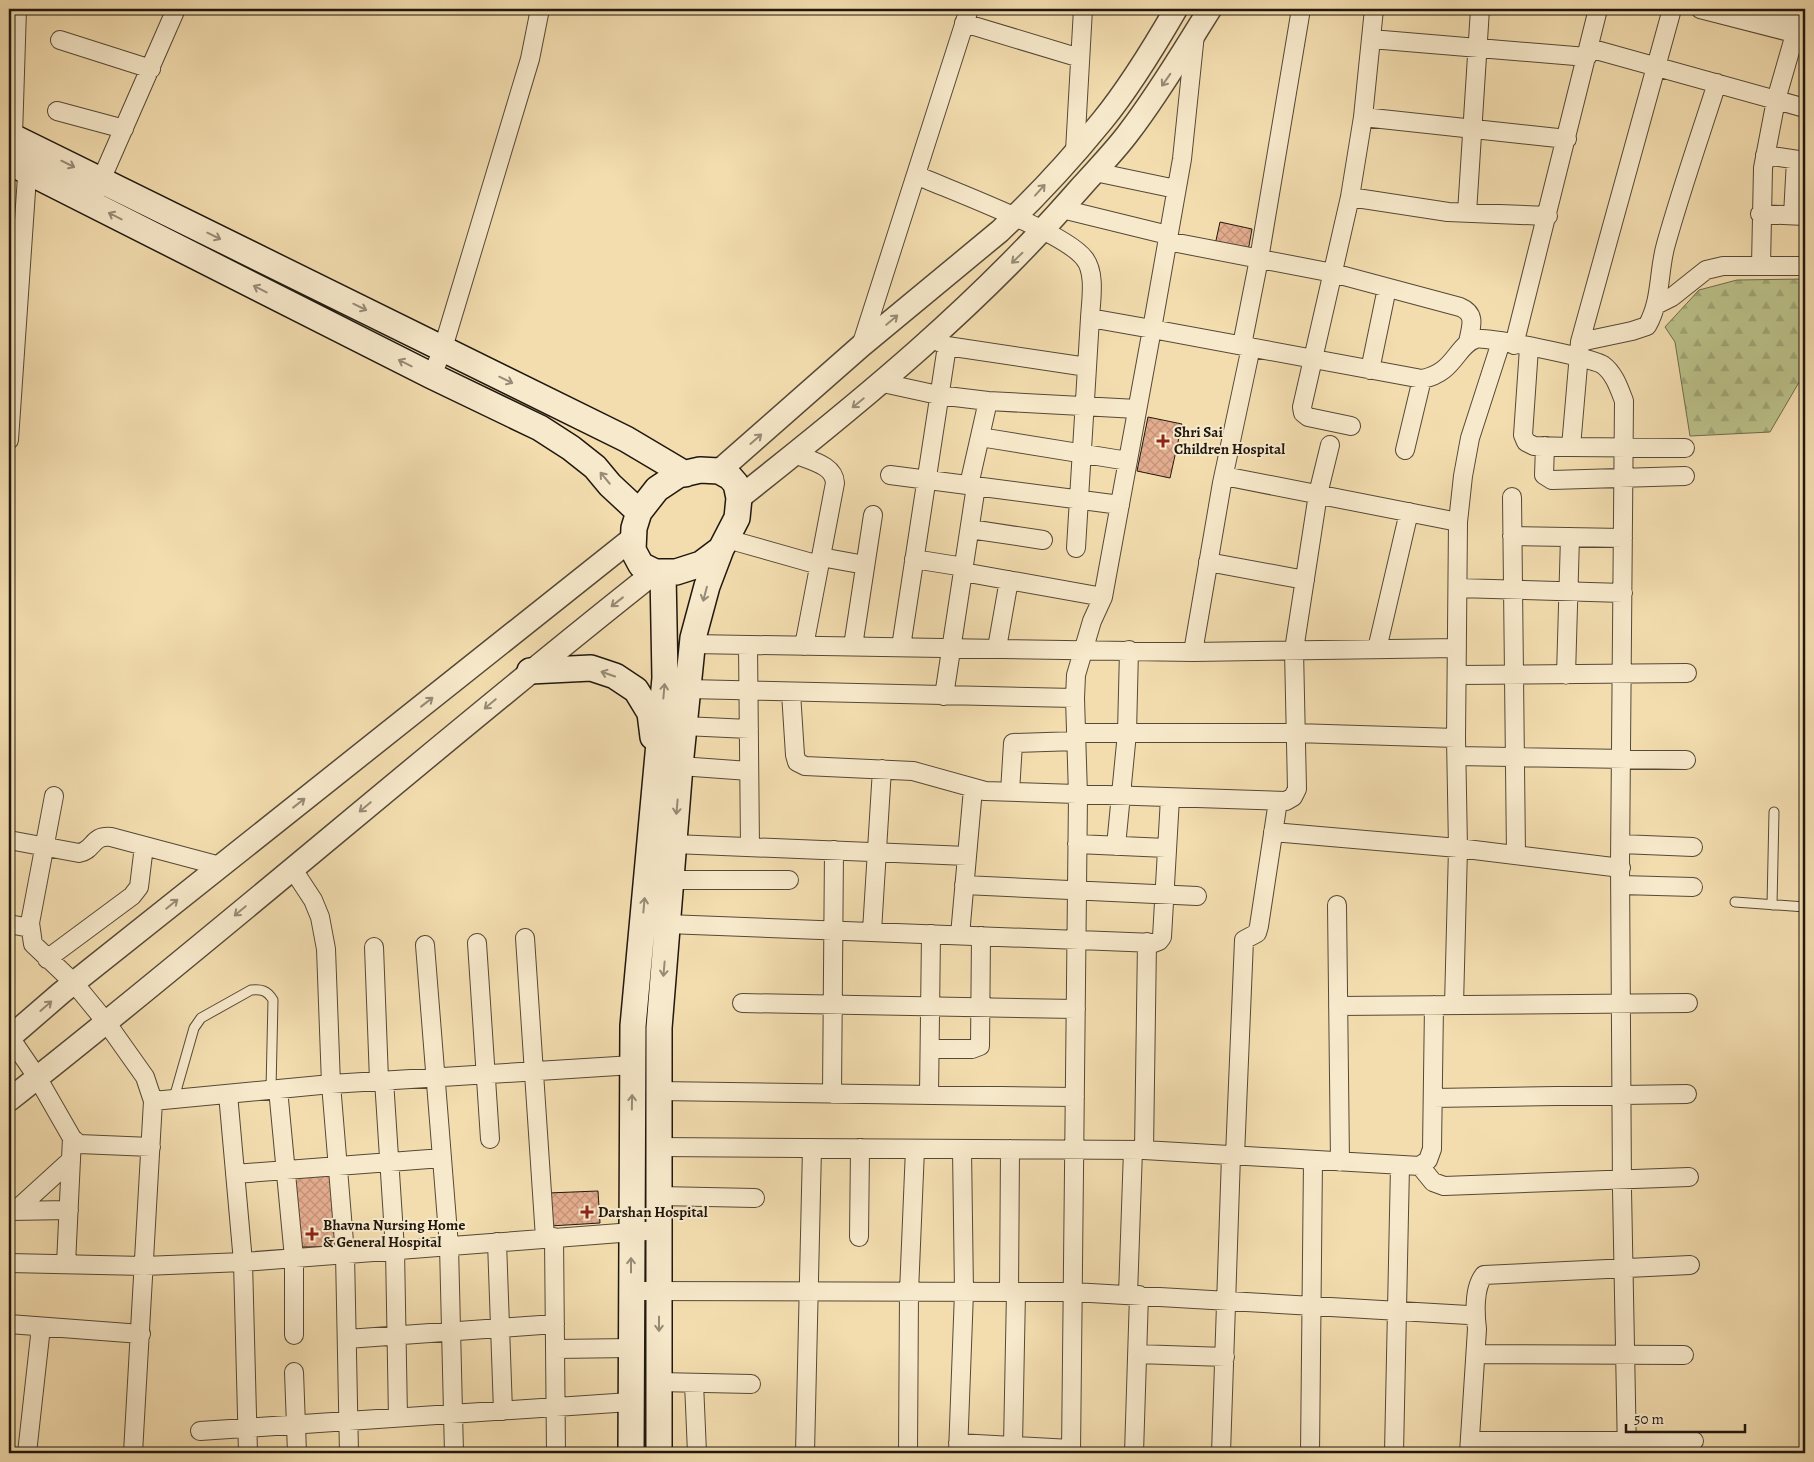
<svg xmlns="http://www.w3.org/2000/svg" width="1814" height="1462" font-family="Alegreya,serif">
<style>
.forest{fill:url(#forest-firs);stroke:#6e6c4c}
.building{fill:url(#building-cross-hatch);stroke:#20180f}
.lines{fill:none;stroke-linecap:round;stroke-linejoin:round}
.service-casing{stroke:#554937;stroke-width:11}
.minor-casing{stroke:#554937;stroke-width:20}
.tertiary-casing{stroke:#554937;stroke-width:25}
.secondary-casing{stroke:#20180f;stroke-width:28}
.service{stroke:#f7e9cb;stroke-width:9}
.minor{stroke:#f7e9cb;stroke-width:18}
.tertiary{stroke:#f7e9cb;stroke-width:22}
.secondary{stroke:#f7e9cb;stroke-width:25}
.oneway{stroke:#968b76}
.poi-dot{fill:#8f2418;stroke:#f7e9cb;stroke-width:2}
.labels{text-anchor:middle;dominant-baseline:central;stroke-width:4;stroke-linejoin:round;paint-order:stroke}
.poi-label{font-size:15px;font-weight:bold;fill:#20180f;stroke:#f7e9cb;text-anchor:start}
</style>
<defs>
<pattern id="forest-firs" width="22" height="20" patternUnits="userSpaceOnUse" patternTransform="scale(1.25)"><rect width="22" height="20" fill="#bbc18a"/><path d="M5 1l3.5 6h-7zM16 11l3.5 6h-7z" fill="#a0a576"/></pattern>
<pattern id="building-cross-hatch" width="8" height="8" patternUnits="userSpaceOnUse" patternTransform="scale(1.25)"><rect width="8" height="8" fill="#e3ac8e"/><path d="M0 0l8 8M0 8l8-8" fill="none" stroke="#c29379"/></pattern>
</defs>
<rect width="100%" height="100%" fill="#f3ddaf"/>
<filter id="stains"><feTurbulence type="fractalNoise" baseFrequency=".004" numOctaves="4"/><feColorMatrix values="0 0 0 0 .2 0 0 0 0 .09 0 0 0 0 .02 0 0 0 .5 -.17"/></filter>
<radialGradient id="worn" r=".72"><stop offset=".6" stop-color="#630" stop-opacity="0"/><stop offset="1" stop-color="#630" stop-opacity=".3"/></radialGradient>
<path class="forest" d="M1805,279v93l-35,60 -80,4 -15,-94 -10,-15 34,-37 38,-10z"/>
<path class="building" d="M1220,222l32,7 -4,22 -33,-6z
M1148,417l34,7 -12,54 -33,-7z
M335,1170l2,77h-42l-4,-75z
M598,1191l2,32 -50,3 -2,-33z"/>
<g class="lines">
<g class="service-casing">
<path id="service" d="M1735,902l70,5
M1772,905l2,-93
M174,1098l20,-70 7,-10 50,-28c10,-1 16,0 22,10l-2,89"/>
</g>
<g class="minor-casing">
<path id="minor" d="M1700,9l105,27
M964,23l116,35
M1195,34l-13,125 -30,170 270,50c33,-6 34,-34 54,-40 9,-3 118,19 127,26 11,8 16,23 21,36l-4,463 2,326 5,263
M1371,39l216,18
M60,40l91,29
M1589,48l216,60
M57,111l67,18
M1363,117l204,22
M13,136l4,-127
M1075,151l8,-142
M1765,155l40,6
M1095,172l81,17
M916,175c34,15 148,57 168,83 12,14 7,42 6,60l62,11 -49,268 -11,24 -16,54 -1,23 3,97 -7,658
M1350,197l98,15 100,4
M91,203l85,-194
M1062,209l106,26
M1467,213l13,-204
M1760,214l45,2
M1793,215l3,-55
M1167,241l166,32 127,34c17,7 11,20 8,35
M1761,266l2,-98 13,-68 19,-66
M1656,305l16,-8 34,-27 17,-4h82
M937,341l10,5 140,21
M1580,342l52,-11 15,-5c15,-26 11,-55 19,-82 15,-54 34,-108 51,-161
M1242,345l17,-86 42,-250
M1514,345l84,-336
M861,346l108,-337
M1529,348l-6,87 3,7 8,4 37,1 114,1
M1370,370l17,-82
M432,376l11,-28 87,-289 10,-50
M883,383l55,12 50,6 149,8
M1351,426l-43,-9 -5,-4 -1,-6 48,-210 13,-80 11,-108
M980,437l148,24
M9,440l19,-278
M1545,446l-1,29 8,5 133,-4
M1571,447l9,-105 92,-333
M1405,450l17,-71
M795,454c16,7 39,11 40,29l-31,163
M890,475l230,30
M1224,476l234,46
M969,485l19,-84
M1512,497l4,358
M970,529l73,11
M1512,536l111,2
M727,539l92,26
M1076,548l14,-230
M821,557l44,8
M914,559l50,8
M1208,562l97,18
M963,572l140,25
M1458,588l165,5
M692,644l501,8 264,-4
M748,645l2,202
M853,646l20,-131
M901,647l46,-301
M997,648l12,-68
M1377,649l32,-137
M1193,652l29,-169 29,-136
M1457,675l230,-2
M1566,675l4,-138
M688,689l387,9
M791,693l4,62 2,7 8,4 108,5 72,20 301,10 7,-4 4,-8 -3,-139 24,-156 12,-49
M944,696l32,-210
M684,726l65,3
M1076,733h219l161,5
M1457,756l229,4
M680,766l69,5
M1010,792l3,-49 63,-2
M54,796l-24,127 3,21 41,39 32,39 39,55 8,24 -20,352
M1273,832l185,16 163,20
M9,840l70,13c16,-3 12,-18 32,-16l109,29
M674,844l293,12
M1077,844l89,4
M1621,844l72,3
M1116,846l11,-113 2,-83
M292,868l21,32 7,17 6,32 5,135 14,170 4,199
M671,880h118
M964,885l233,11
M1621,885l72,2
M1337,905l3,257
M9,924l21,4
M667,924l487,19 5,-2 3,-4 8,-139
M872,931l10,-162
M960,935l13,-146
M525,938l20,300
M477,943l13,196
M425,945l24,301 5,207
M374,947l5,133
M47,959l85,-63 7,-9 5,-41
M742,1003l334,6
M1454,1005l4,-157 -2,-110 2,-216 5,-46 7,-38 31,-96
M1338,1006l350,-3
M9,1036l28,41 35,61 7,6 72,3
M930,1049h42l8,-3 1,-110
M384,1080l11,170 3,168
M278,1089l16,169v77
M658,1091l417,6
M228,1094l15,168 5,191
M832,1094l2,-244
M929,1095l2,-161
M1433,1098l254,-4
M153,1101l178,-17 302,-19
M658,1147l486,3 276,16 8,-6 4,-11 2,-144
M1144,1150l3,-208
M1235,1156l9,-216 13,-7 2,-7 19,-125
M1420,1166l13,16 11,4 245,-9
M235,1174l207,-16
M659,1196l96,2
M9,1211l60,-1
M15,1211l56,-51
M554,1237l2,216
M859,1237l1,-89
M497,1242l6,169
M9,1263l135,3 99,-4 416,-32
M66,1264l6,-126
M631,1291l442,1 395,23 8,3
M1009,1292l1,-143
M1128,1295l5,-145
M9,1324l132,10
M347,1339l208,-15
M555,1349l76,-1
M1137,1354l88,3
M1476,1354l208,1
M294,1372l3,81
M659,1382l92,2
M694,1383l3,70
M200,1431l430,-29
M1470,1441h224
M958,1443l113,6
M1013,1445l3,-153
M27,1453l14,-126
M805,1453l7,-305
M908,1453l1,-161 6,-143
M958,1453l6,-161 -2,-143
M1134,1453l5,-158
M1221,1453l10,-297
M1310,1453l3,-293
M1394,1453l6,-287
M1469,1453l8,-124c-2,-16 -3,-42 7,-54l206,-10"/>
</g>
<g class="tertiary-casing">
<path id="tertiary" d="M1765,9l40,10
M719,471l142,-125 139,-115c35,-33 72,-73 102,-110 28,-34 52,-74 74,-112
M739,498c123,-97 240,-193 343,-312 16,-18 33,-35 47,-54 30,-39 55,-82 81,-123
M9,1038l52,-45 572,-455
M9,1100c219,-172 428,-356 646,-528"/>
</g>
<g class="secondary-casing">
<path id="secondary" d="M9,135l617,304 59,35
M9,162l423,214 108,52 31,20 24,19 15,18 29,27
M530,671l61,-3 24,8 21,14 14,23 3,24
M631,1453l2,-427 32,-348 -2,-105
M659,1453v-425l21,-262 13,-128 14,-52 14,-37 16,-31 2,-20 -3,-14 -6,-7 -11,-6 -19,-1 -22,5 -21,14 -18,23 -5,16 -1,22 8,15 14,7h21l25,-8 20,-15"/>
</g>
<use href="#service" class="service"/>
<use href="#minor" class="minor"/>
<use href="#tertiary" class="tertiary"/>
<use href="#secondary" class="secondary"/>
</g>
<defs><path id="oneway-shaft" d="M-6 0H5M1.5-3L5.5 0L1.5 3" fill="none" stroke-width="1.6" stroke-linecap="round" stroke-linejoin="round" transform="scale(1.25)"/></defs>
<g class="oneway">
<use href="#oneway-shaft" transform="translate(1166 80) rotate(125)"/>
<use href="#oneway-shaft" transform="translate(68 164) rotate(26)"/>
<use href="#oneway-shaft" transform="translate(1040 190) rotate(-48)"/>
<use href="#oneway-shaft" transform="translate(115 216) rotate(-153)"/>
<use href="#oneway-shaft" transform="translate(214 236) rotate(26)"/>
<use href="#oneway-shaft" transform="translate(1017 258) rotate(136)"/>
<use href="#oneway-shaft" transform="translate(260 289) rotate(-153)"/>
<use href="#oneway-shaft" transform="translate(360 307) rotate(26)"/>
<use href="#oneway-shaft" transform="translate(892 320) rotate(-40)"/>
<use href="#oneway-shaft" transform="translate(405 363) rotate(-153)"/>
<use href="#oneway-shaft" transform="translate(506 380) rotate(26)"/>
<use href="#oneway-shaft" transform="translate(858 403) rotate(141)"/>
<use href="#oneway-shaft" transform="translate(756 439) rotate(-41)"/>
<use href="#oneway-shaft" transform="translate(605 478) rotate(-130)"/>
<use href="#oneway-shaft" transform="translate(705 594) rotate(105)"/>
<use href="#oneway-shaft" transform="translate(617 602) rotate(142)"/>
<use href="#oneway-shaft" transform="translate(608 674) rotate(-161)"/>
<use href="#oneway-shaft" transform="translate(664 691) rotate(-85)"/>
<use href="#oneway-shaft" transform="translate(427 702) rotate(-38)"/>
<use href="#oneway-shaft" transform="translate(490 704) rotate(140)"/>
<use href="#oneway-shaft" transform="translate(299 803) rotate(-38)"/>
<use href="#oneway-shaft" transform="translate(365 807) rotate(140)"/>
<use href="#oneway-shaft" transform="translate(677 807) rotate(95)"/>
<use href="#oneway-shaft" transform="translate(172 904) rotate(-39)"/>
<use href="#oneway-shaft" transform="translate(644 905) rotate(-85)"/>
<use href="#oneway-shaft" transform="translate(240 911) rotate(140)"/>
<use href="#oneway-shaft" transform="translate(664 969) rotate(95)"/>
<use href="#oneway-shaft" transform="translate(46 1006) rotate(-41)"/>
<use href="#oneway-shaft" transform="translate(632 1102) rotate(-89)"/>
<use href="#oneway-shaft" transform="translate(631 1265) rotate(-90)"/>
<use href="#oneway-shaft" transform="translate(659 1324) rotate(90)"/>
</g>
<g class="poi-dot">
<path d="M1160.5 433.5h5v5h5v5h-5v5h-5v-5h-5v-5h5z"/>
<path d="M584.5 1204.5h5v5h5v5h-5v5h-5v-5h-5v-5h5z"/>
<path d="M309.5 1226.5h5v5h5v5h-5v5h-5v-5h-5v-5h5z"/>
</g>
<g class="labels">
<g class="poi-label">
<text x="1174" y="432">Shri Sai<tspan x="1174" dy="17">Children Hospital</tspan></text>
<text x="598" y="1212">Darshan Hospital</text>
<text x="323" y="1225">Bhavna Nursing Home<tspan x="323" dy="17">&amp; General Hospital</tspan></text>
</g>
</g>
<rect width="1814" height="1462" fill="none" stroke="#f3ddaf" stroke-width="30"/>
<rect x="10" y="10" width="1794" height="1442" fill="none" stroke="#20180f" stroke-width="2.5"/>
<rect x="15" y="15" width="1784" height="1432" fill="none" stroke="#20180f"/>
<path d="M1626 1424v8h119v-8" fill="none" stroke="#20180f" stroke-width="2.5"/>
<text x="1634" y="1424" font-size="15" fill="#20180f" stroke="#f7e9cb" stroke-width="4" paint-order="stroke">50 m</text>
<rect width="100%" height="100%" filter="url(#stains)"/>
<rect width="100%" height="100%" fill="url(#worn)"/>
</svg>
